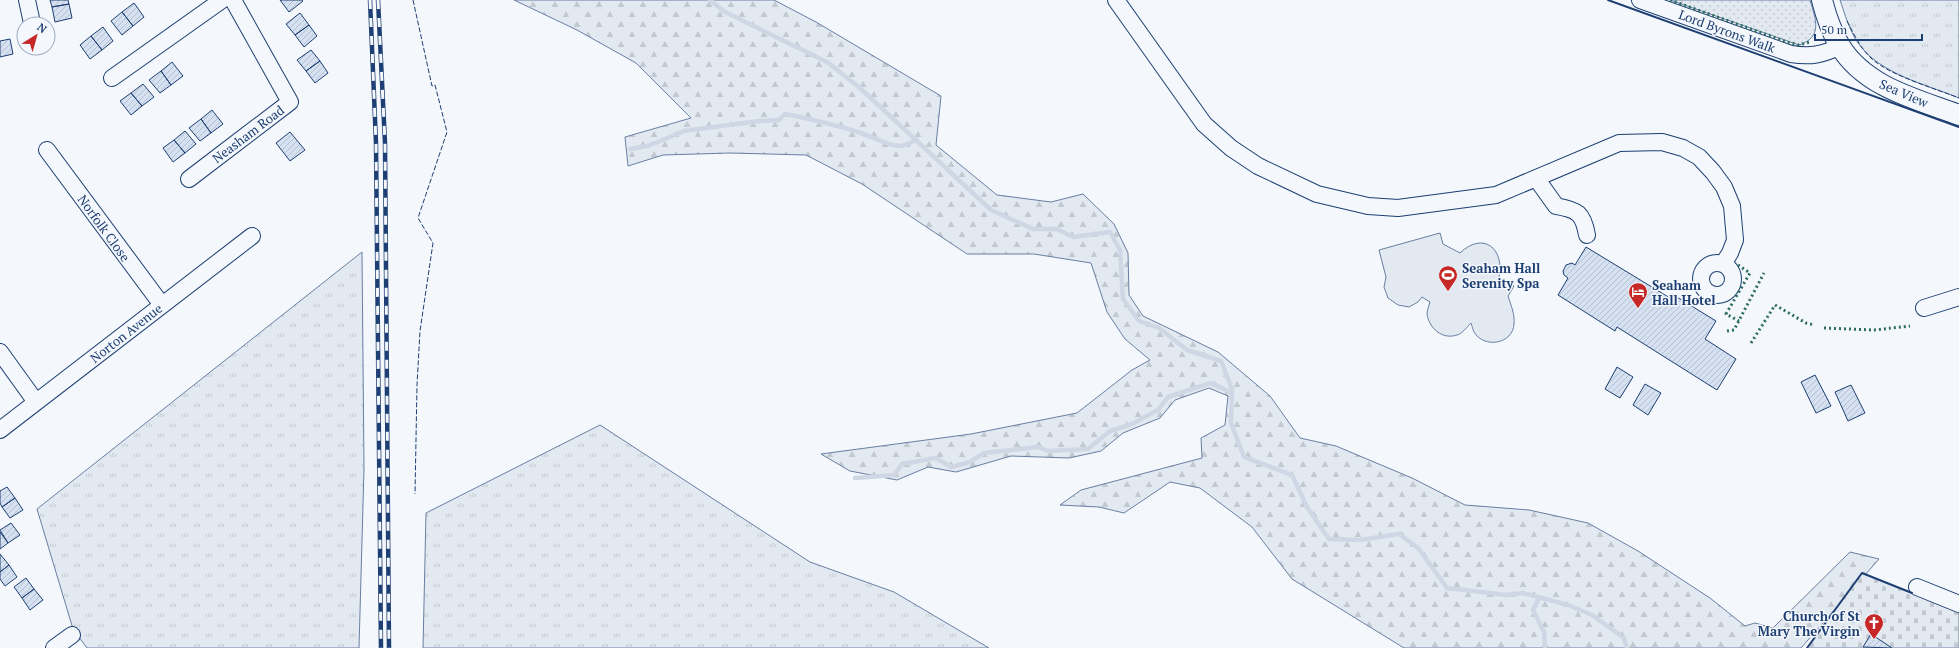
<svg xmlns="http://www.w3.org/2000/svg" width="1959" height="648" font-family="'PT Serif',serif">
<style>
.grass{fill:url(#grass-dots);stroke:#687fa3}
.forest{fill:url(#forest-firs);stroke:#687fa3}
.cemetery{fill:url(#cemetery-stones);stroke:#687fa3}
.park{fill:url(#park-tufts);stroke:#687fa3}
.pitch{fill:#e3e9f0;stroke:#687fa3}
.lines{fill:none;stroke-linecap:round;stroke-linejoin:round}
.stream{stroke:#cfd7e4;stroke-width:4.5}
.building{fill:url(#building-hatch);stroke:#1d3f73}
.minor-casing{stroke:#1d3f73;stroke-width:18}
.major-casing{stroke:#1d3f73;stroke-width:22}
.minor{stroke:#f4f7fb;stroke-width:16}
.major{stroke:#f4f7fb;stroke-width:20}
.rail-casing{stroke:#1d3f73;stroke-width:4.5}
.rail{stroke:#f4f7fb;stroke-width:3;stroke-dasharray:9;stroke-linecap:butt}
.hedge{stroke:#2c6c60;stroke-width:3;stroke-dasharray:2 3;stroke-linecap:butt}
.fence{stroke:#1d3f73;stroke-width:1;stroke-dasharray:5 2;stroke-linecap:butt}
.wall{stroke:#1d3f73;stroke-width:2}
.labels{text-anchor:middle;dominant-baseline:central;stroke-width:3;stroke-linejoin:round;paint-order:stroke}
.street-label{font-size:13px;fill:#1d3f73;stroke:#f4f7fb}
.poi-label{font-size:13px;font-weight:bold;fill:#1d3f73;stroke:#f4f7fb;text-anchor:start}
</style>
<defs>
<pattern id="grass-dots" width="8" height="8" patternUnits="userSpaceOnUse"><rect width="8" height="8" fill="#e3e9f0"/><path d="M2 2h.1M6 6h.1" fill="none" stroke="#c2c9d1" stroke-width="1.8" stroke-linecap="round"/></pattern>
<pattern id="forest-firs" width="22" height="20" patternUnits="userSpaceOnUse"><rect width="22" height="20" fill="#e3e9f0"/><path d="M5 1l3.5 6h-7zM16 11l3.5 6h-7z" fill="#c2c9d1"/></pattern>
<pattern id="cemetery-stones" width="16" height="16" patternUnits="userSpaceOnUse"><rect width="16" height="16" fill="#e3e9f0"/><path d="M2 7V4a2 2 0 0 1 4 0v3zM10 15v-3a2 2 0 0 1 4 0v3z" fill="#c2c9d1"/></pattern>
<pattern id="park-tufts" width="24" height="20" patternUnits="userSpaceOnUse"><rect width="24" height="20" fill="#e3e9f0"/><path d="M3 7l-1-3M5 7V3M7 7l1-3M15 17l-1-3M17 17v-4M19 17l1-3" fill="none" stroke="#c2c9d1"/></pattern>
<pattern id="building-hatch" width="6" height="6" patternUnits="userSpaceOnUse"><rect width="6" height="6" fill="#d5e0f0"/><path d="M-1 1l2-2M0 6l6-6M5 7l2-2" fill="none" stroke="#b6c1d1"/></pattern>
</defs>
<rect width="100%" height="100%" fill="#f4f7fb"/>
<path class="grass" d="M1670,0h140c6,20 13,37 -11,45z"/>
<path class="forest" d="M514,0h260l42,22 125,74 -5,49 61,50 54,7 32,-8 31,30 14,29 1,42 14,21 75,36 52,44 30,42 36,8 76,32 53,27 64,5 59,13 50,28 72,47 35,28 10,-3 18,5 77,-76 29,7 -78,89h-397l-112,-69 -40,-52 -52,-39 -30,-6 -46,31 -25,-6 -39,-2 21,-15 121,-32 -1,-20 24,-13 3,-29 -19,-8 -34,12 -15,18 -37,15 -22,18 -32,7 -58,-2 -55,16 -28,-5 -31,13 -47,-9 -29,-17 150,-20 106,-21 55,-43 18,-10 -25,-21 -18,-27 -16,-49 -57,-9h-67l-105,-70 -56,-29 -76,-2 -67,2 -35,11 -3,-29 66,-19 -55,-55 -59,-33z"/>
<path class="cemetery" d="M1862,573l97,39v36h-152z"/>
<path class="park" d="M1840,0h119v98c-34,-14 -79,-24 -101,-55 -9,-13 -13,-29 -18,-43z
M362,252l2,217 -5,179h-272l-14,-19 -36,-120z
M600,425l210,137 84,30 95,56h-566l3,-135z"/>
<path class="pitch" d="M1440,233l3,11 17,9c23,-22 45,-5 39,25l15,8 -6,10c3,9 7,19 6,28 -1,20 -30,25 -40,8 -1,-2 -2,-6 -3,-9 -4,4 -9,11 -14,12 -15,5 -28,-7 -30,-21 0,-4 2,-8 3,-12l-8,-5 -4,5 -9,5 -11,-2 -10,-7 -4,-11 2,-10 -7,-27z"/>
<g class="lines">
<path class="stream" d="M710,0l15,12 102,50 33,26 131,122 42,19h24l16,8 37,-5 10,18 3,49 16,22 20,7 28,22 34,11 11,28 -1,34 13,34 48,18 15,32 22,32 31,1 39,-6 19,14 29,40 59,7 17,-2 45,12 24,10 32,23 3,10
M630,149l18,-3 36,-15 75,-10 20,-1 6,-6c26,5 51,11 76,19 13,4 24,12 38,13 7,0 11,-3 17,-7
M855,478l39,-3 8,-11 34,-6 15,9 19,-5 14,-9 54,-6 10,4 40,-2 22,-18 22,-7 26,-14 10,-13 43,-14 21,10
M1539,598l-6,12 11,22 1,16"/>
</g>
<path class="building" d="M50,0h18l1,4 -17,3z
M280,0h22l1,1 -14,11z
M134,3l10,14 -11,9 -11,-14z
M69,4l3,14 -17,4 -3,-15z
M122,12l11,14 -11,9 -11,-14z
M300,13l9,12 -14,10 -9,-11z
M309,25l8,11 -13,11 -9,-12z
M103,27l10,14 -11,9 -11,-14z
M91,36l11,14 -12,9 -10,-14z
M10,39l3,15 -13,3v-16z
M311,50l9,11 -14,10 -9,-11z
M320,61l8,12 -13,10 -9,-12z
M172,62l11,14 -12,9 -10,-14z
M161,71l10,14 -11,8 -11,-13z
M143,84l11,13 -12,9 -11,-13z
M131,93l11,13 -11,9 -11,-14z
M212,110l11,14 -12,9 -10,-14z
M201,119l10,14 -11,8 -11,-13z
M185,131l11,13 -11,9 -11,-13z
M290,132l15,18 -15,11 -14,-18z
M174,140l11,13 -12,9 -10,-14z
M1586,247l84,51 2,-4 44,27 -11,18 31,20 -19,31 -100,-63 -2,4 -57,-36 10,-17 -4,-3 -1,-4 3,-6 6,-2 3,2z
M1617,367l16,10 -13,21 -15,-9z
M1815,375l16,31 -15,7 -15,-31z
M1645,384l16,9 -13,22 -15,-10z
M1851,385l14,28 -17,8 -13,-29z
M7,487l8,11 -13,9 -2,-4v-12z
M15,498l8,12 -13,8 -8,-11z
M11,523l9,12 -12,8 -8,-13z
M0,532l8,11 -8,6z
M0,554l9,11 -9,7z
M9,565l8,12 -12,9 -5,-7v-7z
M26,578l8,11 -12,9 -8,-11z
M34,589l9,11 -13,10 -8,-12z
M1871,634l21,14 -29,-1z"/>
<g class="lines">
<g class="minor-casing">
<path id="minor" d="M27,0l5,23
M1116,0l88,124 27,24 27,18 59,28 51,12 30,2 98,-13 123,-52 43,-1 21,6 16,9 14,15 11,15 8,19 3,34 -5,13 -7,11
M1640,0l151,54c19,3 32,1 49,-8
M112,78l110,-78
M47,150l115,155
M1536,178l20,28c22,4 27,7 31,29
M189,179l101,-77 -57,-102
M1701 279a16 16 0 1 1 32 0a16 16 0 1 1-32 0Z
M1924,308l35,-11
M0,352l36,50
M0,430l252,-194
M1917,587l42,17
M54,648l18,-13"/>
</g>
<g class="major-casing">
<path id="major" d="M1822,0c4,16 9,31 18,46 25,41 76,53 119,69"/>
</g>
<use href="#minor" class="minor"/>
<use href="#major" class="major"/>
<g class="rail-casing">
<path id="rail" d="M370,0l6,143 5,505
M378,0l7,143 4,505"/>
</g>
<use href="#rail" class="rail"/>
<path class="hedge" d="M1670,0l117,42 12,3 11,-3
M1738,265l12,8 -24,41 13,7
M1824,328l50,2 36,-4
M1727,331l7,-1 30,-57
M1751,343l24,-38 31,18 9,2"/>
<path class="fence" d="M413,0l19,86 3,-1 12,47 -29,86 15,25 -13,88 -3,54 -2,109
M1847,21c7,13 13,27 25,38 19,17 62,29 87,39"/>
<path class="wall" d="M1608,0l351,127
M1807,648l55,-75 50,20"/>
</g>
<defs>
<g id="stadium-pin" transform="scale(1)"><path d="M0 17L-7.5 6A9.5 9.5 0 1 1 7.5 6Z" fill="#c62828" stroke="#f4f7fb"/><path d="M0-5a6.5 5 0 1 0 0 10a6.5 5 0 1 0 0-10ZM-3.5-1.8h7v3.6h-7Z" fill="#fff"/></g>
<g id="hotel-pin" transform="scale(1)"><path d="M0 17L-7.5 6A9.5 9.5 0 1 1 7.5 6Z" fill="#c62828" stroke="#f4f7fb"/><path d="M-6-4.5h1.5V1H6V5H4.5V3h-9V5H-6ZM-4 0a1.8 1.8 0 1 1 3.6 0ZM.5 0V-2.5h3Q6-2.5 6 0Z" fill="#fff"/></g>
<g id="church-pin" transform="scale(1)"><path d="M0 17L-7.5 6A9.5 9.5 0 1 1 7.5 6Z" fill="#c62828" stroke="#f4f7fb"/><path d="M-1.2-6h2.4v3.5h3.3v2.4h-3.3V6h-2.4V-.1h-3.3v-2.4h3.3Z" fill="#fff"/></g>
</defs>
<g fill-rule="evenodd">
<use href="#stadium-pin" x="1448" y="275"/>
<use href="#hotel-pin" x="1638" y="292"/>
<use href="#church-pin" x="1874" y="623"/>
</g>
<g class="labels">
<g class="street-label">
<text transform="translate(1727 31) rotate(20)">Lord Byrons Walk</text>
<text transform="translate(1904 93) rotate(23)">Sea View</text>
<text transform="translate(248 134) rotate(-37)">Neasham Road</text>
<text transform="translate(104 228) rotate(54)">Norfolk Close</text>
<text transform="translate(126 333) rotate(-38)">Norton Avenue</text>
</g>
<g class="poi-label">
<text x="1462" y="268">Seaham Hall<tspan x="1462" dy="15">Serenity Spa</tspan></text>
<text x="1652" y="285">Seaham<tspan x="1652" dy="15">Hall Hotel</tspan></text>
<text x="1860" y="616" text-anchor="end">Church of St<tspan x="1860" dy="15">Mary The Virgin</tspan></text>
</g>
</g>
<g transform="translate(36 36) rotate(37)"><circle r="19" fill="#f4f7fb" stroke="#9eadc5"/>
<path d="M0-3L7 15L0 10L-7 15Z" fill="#c62828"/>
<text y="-6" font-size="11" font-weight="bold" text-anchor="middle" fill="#1d3f73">N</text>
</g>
<path d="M1815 34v6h107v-6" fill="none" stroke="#1d3f73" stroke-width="2"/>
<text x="1821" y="34" font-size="12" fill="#1d3f73" stroke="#f4f7fb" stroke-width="3" paint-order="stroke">50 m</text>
</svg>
